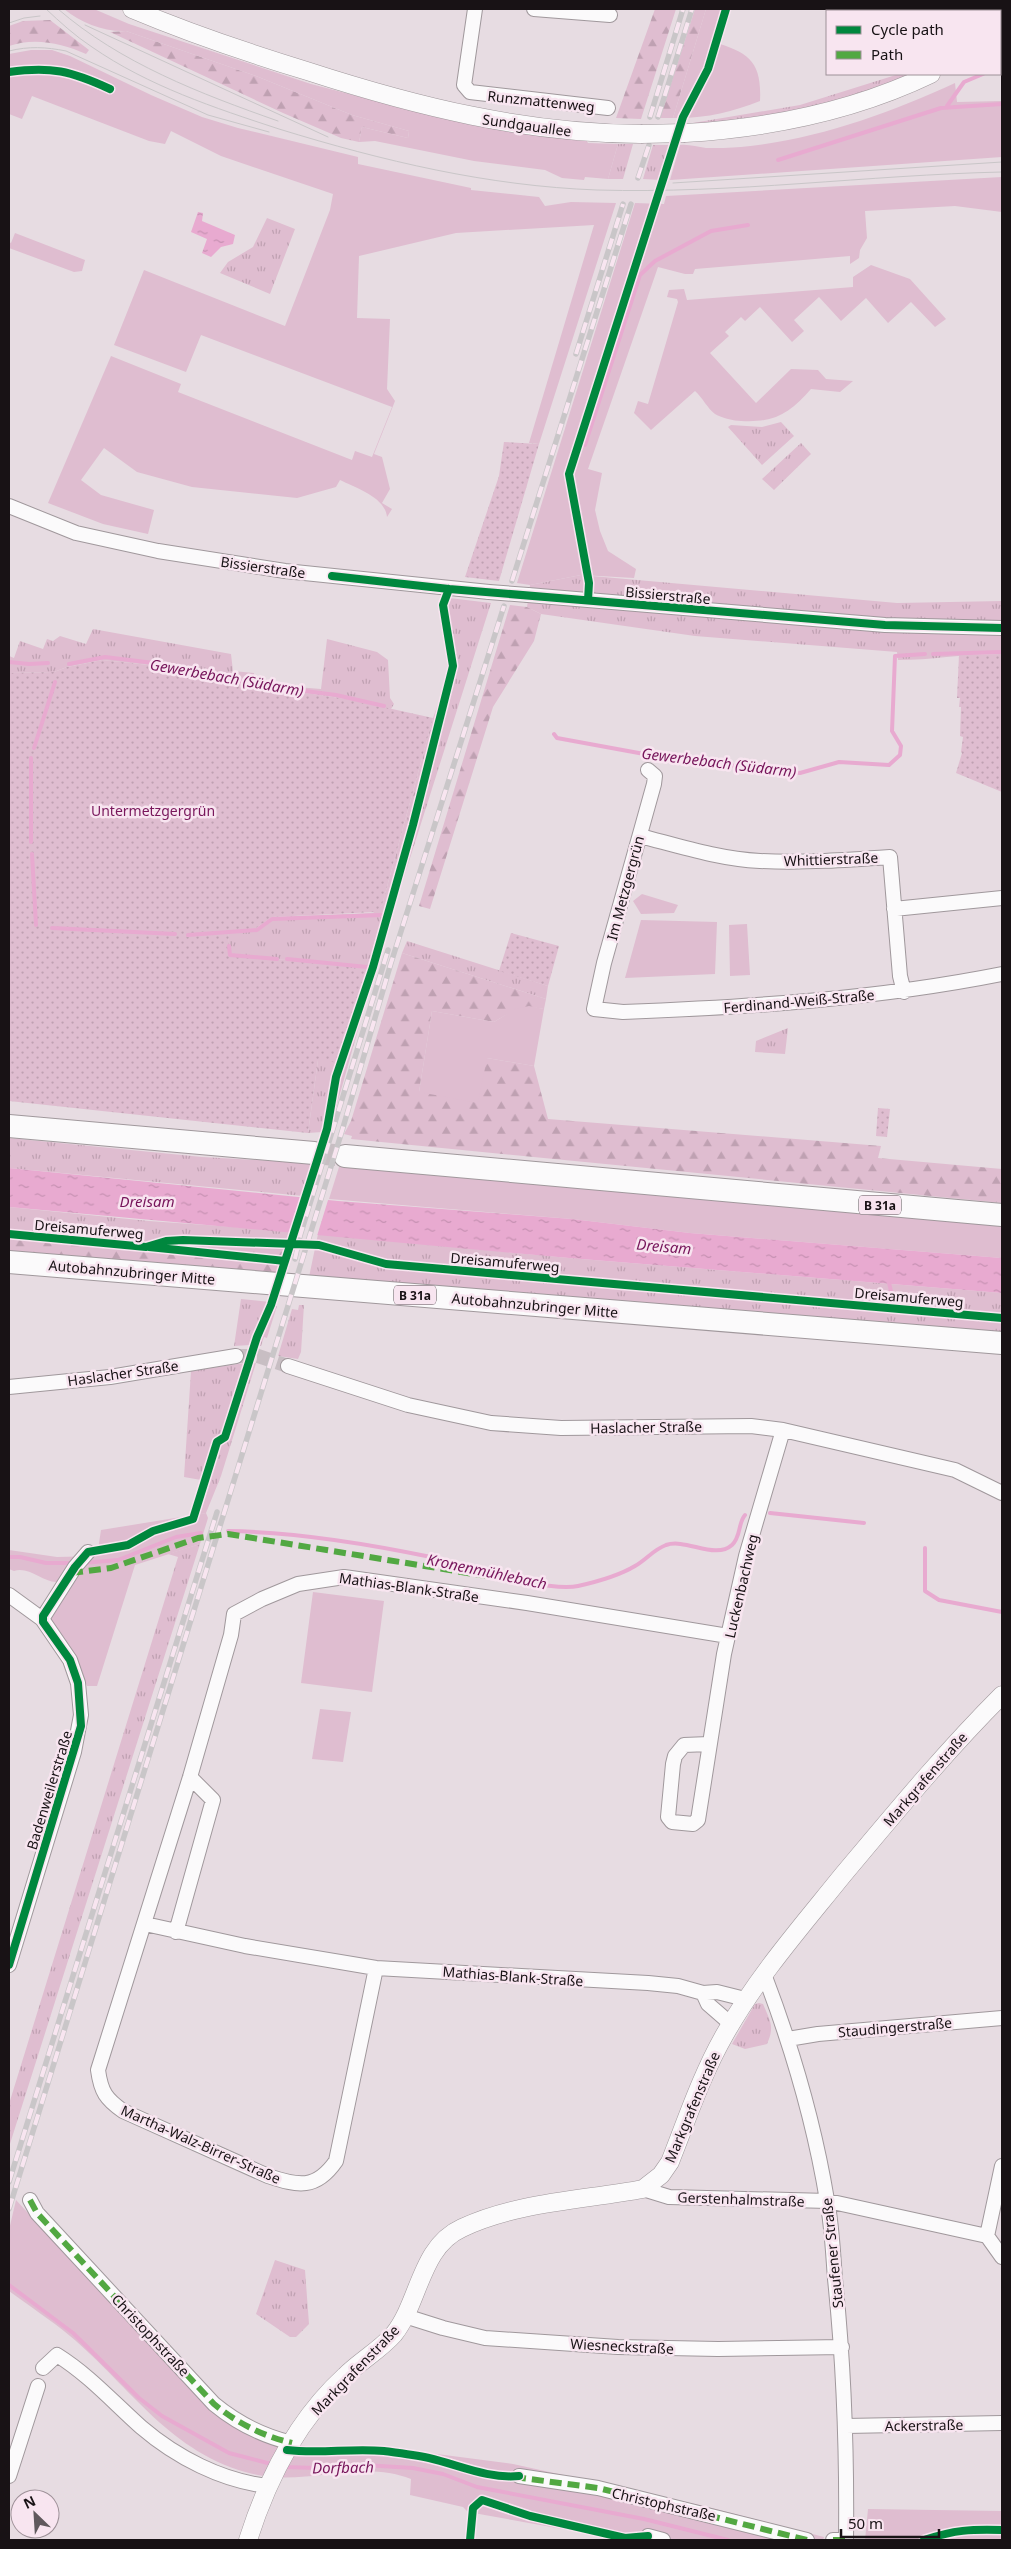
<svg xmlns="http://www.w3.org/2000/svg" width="1011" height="2549" font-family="'Noto Sans',sans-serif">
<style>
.grass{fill:url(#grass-tufts)}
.forest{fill:url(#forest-firs)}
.park{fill:#dfbdd0}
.garden{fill:url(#garden-dots)}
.water{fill:url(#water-ripples)}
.pier{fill:#e7dce2}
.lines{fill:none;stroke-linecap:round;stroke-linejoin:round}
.stream{stroke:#e8aad0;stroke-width:4}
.minor-tunnel{stroke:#c8bec3;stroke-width:14;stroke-dasharray:14 7;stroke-linecap:butt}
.trunk-tunnel{stroke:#c8bec3;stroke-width:22;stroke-dasharray:22 11;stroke-linecap:butt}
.minor-casing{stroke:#a0989c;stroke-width:16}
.tertiary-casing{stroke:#a0989c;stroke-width:19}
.trunk-casing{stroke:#a0989c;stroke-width:24}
.minor{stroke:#fbfafb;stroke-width:14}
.tertiary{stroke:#fbfafb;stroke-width:18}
.trunk{stroke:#fbfafb;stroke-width:22}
.tram{stroke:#c9c6c8;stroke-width:1}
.rail-casing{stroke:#c9c6c8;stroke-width:5.5}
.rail{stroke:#f8e5f0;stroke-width:4;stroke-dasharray:11;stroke-linecap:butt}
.minor-bridge-casing{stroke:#a0989c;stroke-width:16;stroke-linecap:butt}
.tertiary-bridge-casing{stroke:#a0989c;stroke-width:19;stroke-linecap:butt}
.minor-bridge{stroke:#fbfafb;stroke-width:14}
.tertiary-bridge{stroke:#fbfafb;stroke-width:18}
.quiet{stroke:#52a842;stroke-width:6;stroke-dasharray:12 6;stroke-linecap:butt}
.cycleway-casing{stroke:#f8e5f0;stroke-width:11}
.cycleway{stroke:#00873e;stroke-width:8}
.labels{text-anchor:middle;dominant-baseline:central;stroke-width:5;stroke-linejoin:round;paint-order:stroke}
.shield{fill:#f8e5f0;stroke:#5b5157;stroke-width:1}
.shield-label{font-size:12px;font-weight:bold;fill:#181215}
.street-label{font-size:14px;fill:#181215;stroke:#f8e5f0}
.park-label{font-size:14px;fill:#78165b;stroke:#f8e5f0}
.water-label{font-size:15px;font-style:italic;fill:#76145a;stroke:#f8e5f0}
</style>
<defs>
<pattern id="grass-tufts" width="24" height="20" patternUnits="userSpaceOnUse" patternTransform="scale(1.25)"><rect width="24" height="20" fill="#dfbdd0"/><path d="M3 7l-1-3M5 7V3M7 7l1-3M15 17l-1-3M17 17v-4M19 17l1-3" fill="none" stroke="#bfa1b2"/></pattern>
<pattern id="forest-firs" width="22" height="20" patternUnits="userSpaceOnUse" patternTransform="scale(1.25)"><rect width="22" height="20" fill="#dfbdd0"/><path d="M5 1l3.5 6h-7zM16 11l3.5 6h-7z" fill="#bfa1b2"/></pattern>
<pattern id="garden-dots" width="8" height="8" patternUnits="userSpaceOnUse" patternTransform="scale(1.25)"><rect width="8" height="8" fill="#dfbdd0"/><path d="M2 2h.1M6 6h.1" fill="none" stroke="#bfa1b2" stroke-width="1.8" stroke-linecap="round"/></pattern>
<pattern id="water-ripples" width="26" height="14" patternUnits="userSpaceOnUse" patternTransform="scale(1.25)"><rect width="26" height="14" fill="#e8aad0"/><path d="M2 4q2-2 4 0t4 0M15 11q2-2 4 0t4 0" fill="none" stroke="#c691b2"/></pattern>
</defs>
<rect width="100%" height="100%" fill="#e7dce2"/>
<path class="grass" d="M899,74h17l-65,23 -103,24 -61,3 113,-19z
M618,144h15l-10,35h-15z
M653,145h18l-10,35 -18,-1z
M267,218l28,11 -25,65 -50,-21 8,-11 25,-15z
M781,422l13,14 -32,29 -34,-38 3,-2 31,2z
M801,443l10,11 -37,36 -12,-11z
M581,575l316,28 105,-2v53c-35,-1 -69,6 -104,6l-1,-8 -202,-16 -154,-22 -14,-7 3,-22z
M441,597l50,6 -113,356 -48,170 -6,-1 -2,4 -14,1 10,-73 -32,-100 -59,-4 2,-24 27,-4 16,-11 101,-4 9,-8 51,-187 13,-36 2,-25 -9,-53z
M93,629l138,25 2,17 21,2v5h7v6l60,5 6,-50 50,13 11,8 2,38 4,6 -3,5 -44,-10 -111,-16 -68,-16 -66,-7 -35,7 -13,5 -45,1v-17l5,2 6,-17 23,8 4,-10 6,2 7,-5 26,8z
M407,941l141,45 -2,13 -144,-46z
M788,1028l-3,26 -30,-2 1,-11z
M9,1138l193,19 111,6 -10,33 -294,-28z
M9,1207l140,14 142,10 -4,14 -102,-3 -3,12 -173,-17z
M318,1234l251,24 433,35v43l-693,-59z
M241,1299l29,3 -1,3 8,1 -10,32 -3,-1 -3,9h-3l3,-8 -8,-2 -3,9 -16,1z
M299,1305h5l-3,47 -3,7 -20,-3 14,-47 6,1z
M245,1363l-4,11 8,2 4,-13h3l-35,113 -15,37 -15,3 10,-36 -17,-3 7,-106z
M200,1544l-191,603v-43l169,-547 -10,-3z
M759,2003l4,1c7,17 12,22 4,40l-22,5 -13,-5 23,-40z
M275,2260l30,10 4,54 -13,13h-6l-34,-23z"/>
<path class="forest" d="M655,9h21l-35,110 -25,-1z
M695,9h11l-33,109h-13z
M50,20l39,30 -3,4c-24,-11 -52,-17 -77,-8v-20l14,-5z
M126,31l130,45 96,39 57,16 -1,7 -46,-11 -3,15 -18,-4 -58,-25 -173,-81z
M510,605l17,2 14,7 -7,27 -41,66 -63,202 -11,-3z
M402,953l144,46 -2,10c-21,-4 -32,2 -50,13l-62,-11 -13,81 68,-34 47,8 14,53 333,27 -3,12 124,11v34l-651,-64 1,-3 -8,-2 7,-13z
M9,1237l173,17 3,-12 102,3 -9,28 -269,-21z"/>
<path class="park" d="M64,9h30l35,15 182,60 111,29 83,18 81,9 2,3 30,1 -10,35 -23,-2 -1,3 -22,-2 -17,-8 -71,-9 -99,-20 -16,1 3,-15 46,11 1,-7 -57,-16 -96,-39 -130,-45c-22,1 -45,-8 -62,-22z
M706,9h17l-10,33c36,10 49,20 47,59 -28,11 -57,18 -87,17z
M31,50h21l18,6 81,39 51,22 36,11 120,29v7l113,24v2l68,7 6,9 26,-4 45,1 -77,241 -10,-1 65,-218 -138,8 -97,23 -2,62 33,1 -3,70 8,12 -21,53 8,3 8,32 -8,14 10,6 -5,8c-2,-20 -31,-29 -47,-37l-4,7 -39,11 -105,-11 -55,-15 -33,-24 -23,32 20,15 53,15 -6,24 -45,-10 -55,-21 63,-147 70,28 -3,8 174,68 3,-9 17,6 20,-50 -191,-72 -15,37 -72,-27 30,-75 141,56 45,-116 3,-16 -112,-38 -50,-25 -6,13 -16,-3 -117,-45 -10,23 -13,-5v-60z
M955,83l2,19 45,-1v56l-332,23 10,-35c9,-1 17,2 26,3 11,0 24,0 35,-1 74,-7 147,-33 214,-64z
M1002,177v35l-47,-6 -90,5 2,27 -7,12 -1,8 -9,6v-8l-155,13 -2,5h-8l-27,-7 -70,202 14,4 -7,37 5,21 8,20 28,18 -2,9 -53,-3 -51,10 -13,-2 118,-380 29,1 2,-8z
M15,233l70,27 -3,11 -8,1 -65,-24v-6l2,1z
M871,265l39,14 36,40 -11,8 -24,-25 -23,21 -22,-25 -25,23 -22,-24 -25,23 10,11 -12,11 -32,-35 -15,14 -4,-4 -16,15 4,4 -19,17 46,50 35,-34 27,1 8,9 27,2 -13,11 -29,-3c-21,24 -36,34 -70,32 -7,0 -19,-3 -26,-7 -7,-5 -13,-17 -20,-23l-44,39 -17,-17 4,-12 10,3 30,-102 -1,-3 -10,-2 2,-7 15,-1 3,11 166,-13v-10z
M642,894l36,11 -4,8 -33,1 -8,-13z
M641,920l76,2 -2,52 -90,4z
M747,924l3,51 -20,1 -1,-51z
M529,1006l15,3 -10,57 -47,-8 -9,45 -59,-11 13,-81 62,11 21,-13z
M339,1167c221,18 442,40 663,58v33l-312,-25 -118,-14 -243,-20z
M206,1513l2,5 -8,26 -65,21 -38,121h-10l-19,-40 -19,-25 24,-44c-5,1 -11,4 -16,5 -13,1 -28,-16 -43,-11l-5,-2v-19l48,7 40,-1 4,-26z
M313,1592l71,9 -12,91 -71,-9z
M320,1709l31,3 -8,50 -31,-3z
M16,2200l195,210 68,33 28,3h68l138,18 191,42 120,31 -1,3h-199l-156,-28 -5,-5 -53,-12 1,-16c-51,-20 -106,8 -158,-5 -83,-20 -122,-87 -183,-138 -19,-16 -41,-30 -61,-45v-61z
M868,2509l134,2v29h-137z"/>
<path class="garden" d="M504,442l35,2 -40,137 -34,-4 34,-101z
M1002,654v138l-46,-19 6,-20 -1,-1 2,-15 -3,-1 1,-29h-2l1,-9h-3l2,-43z
M102,660l66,7 68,16 111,16 86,19 -51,187 -6,7 -104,5 -16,11 -27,4 -1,24 94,6 45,9 -28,92 -21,-3 -10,73 -299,-32v-428l45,-1 13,-5z
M511,933l48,13 -11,40 -49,-15z
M878,1108l12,1 -3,28 -11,-1z"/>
<path class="water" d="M198,212l5,1 -1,8 33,14 -2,9 -12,3 -10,10 -9,-4 5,-14 -16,-7z
M9,1168l329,33 234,18 118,14 312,25v35l-433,-35 -560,-51z"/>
<path class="pier" d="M304,1194l25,3 -12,39 -27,-2z"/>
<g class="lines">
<path class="stream" d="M965,11l5,-2
M1000,65l2,-2
M947,106l17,-24 19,-8
M778,160l163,-52 61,-4
M585,445l55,-170 15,-14 56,-30 37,-6
M933,654l69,-2
M9,662l20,2 19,-1
M69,664l36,-7 57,7 96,21 78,10 48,11
M554,734l3,4 109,20 134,15 39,-11 50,3 11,-10 1,-9 -9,-15 3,-75 30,-2
M34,748l21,-66
M31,758v84
M32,854l4,71
M52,928l123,6
M188,935l69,-5 15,-11 110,-4
M229,946l1,9 47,4
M287,959l80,8
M888,1279l5,20
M770,1513l94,10
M228,1531c68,1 136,12 203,26 34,8 117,36 147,29 18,-4 42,-11 57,-20 12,-7 18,-16 31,-21 20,-7 49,15 66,0 9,-8 6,-22 13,-30
M925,1548v43l14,9 63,12
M9,1557h11l26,6h27
M83,1563l35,-3 58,-23 25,-4
M9,2285l64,48 66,65 23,18 67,37 46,12
M284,2467l33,1 47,-3 49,3 30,6 34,13 167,32 84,21"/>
<path class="minor-tunnel" d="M236,1356h22l30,10"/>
<path class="trunk-tunnel" d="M314,1153l31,3"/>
<g class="minor-casing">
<path id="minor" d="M475,9l-11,76 6,7 138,16
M534,9l76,6
M9,506l67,27 82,18 127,20 204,21
M528,595l357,30 117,3
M648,770l7,6 -1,8 -50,179 -10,46 29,3c128,-5 253,-13 379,-38
M640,836c39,10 79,23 120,25 43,2 87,-1 130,-4l10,119 4,16
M894,909l108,-11
M288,1366l120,39 83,18 70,5 190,-2 32,4 172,40 47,23
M9,1387l101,-10 126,-21
M9,1595l33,24 28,41 8,23 3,32 -7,37 -65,213
M42,1619l33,-52 13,-15
M709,1744l-25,1 -9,11 -2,8 -5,53 4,5 21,2 5,-4 26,-166 22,-98 37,-126
M145,1924l100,22 131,22 272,15 30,3 25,7 14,-1 28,7
M176,1932l37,-132 -23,-23
M376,1968l-40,193c-20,29 -38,25 -68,15l-145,-65c-17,-12 -22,-19 -25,-41l92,-293 41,-142 3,-21 28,-15 36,-15 46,-7 183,26 201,33
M764,1974c28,73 50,148 63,226 5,26 6,53 8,79 9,87 12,174 11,261
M703,1993l5,11 23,20
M788,2039l30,-5 184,-16
M1002,2166l-15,70 15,21
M643,2189l26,8 159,4 159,35
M30,2200l7,13 177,191c23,19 49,32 78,39
M405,2316l38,12 42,10 133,9 100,2 124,-2
M43,2368l14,-13c32,20 56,47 84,72 35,30 81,54 127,59
M846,2426l156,-3
M9,2476l29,-90
M519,2476l79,12 209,52
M648,2536l15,4
M833,2540h13"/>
</g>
<g class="tertiary-casing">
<path id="tertiary" d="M132,9c57,24 116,44 175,62 111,36 217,62 334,63
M1000,36l2,-1
M685,133c85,-5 169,-22 246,-59
M248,2540c19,-60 50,-121 97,-164 15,-15 35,-26 49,-42 26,-33 26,-87 68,-106 55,-26 122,-28 181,-39l18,-14 9,-13c17,-43 32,-88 55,-128 33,-58 76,-107 117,-158 52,-62 103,-124 160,-181"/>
</g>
<g class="trunk-casing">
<path id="trunk" d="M9,1126l305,27
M345,1156l657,59
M9,1262l993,81"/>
</g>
<use href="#minor" class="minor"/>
<use href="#tertiary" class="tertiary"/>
<use href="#trunk" class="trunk"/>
<path class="tram" d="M46,9c14,13 29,27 46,38 56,39 123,61 187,82 104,32 209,57 318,61 136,4 270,-15 405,-18
M58,9c62,54 143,85 220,112
M9,23l15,-5 16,-2
M85,25l243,112
M9,51c20,-5 37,-4 57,0l142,64 61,17
M673,183l329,-21"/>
<g class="rail-casing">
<path id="rail" d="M650,117l33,-108
M658,117l34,-108
M638,178l11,-33
M576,354l47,-150
M512,581l119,-377
M295,1259l5,-23 88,-286
M9,2182l208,-670
M9,2209l333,-1078 49,-168 113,-357"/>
</g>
<use href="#rail" class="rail"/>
<g class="minor-bridge-casing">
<path id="minor-bridge" d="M489,592l39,3"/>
</g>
<g class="tertiary-bridge-casing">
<path id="tertiary-bridge" d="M641,134l44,-1"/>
</g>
<use href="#minor-bridge" class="minor-bridge"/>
<use href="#tertiary-bridge" class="tertiary-bridge"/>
<path class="quiet" d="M71,1573l40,-5 87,-30 30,-4 258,42
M30,2200l7,13 177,191c23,19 49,32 78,39
M514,2477l84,11 209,52
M833,2540h18"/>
<g class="cycleway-casing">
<path id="cycleway" d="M9,72c42,-6 62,-1 101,17
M332,576l117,13 436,36 117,3
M588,600l1,-17 -20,-109 114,-357 25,-48 18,-60
M9,1234l137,13 20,-6 17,-1 136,5 67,19 616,54
M149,1247l136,14
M9,1965l72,-239 -3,-43 -8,-23 -27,-38v-6l32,-49 13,-15 40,-7 25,-14 40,-12 24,-77 8,-5 32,-100 14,-32 46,-144 10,-32 9,-52 37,-110 40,-142 40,-159 -10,-61 6,-16
M287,2450c32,4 64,-2 97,1 15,2 31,4 45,7 30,7 59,21 90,18
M470,2540l3,-32 9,-8 48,16 95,22 23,-2
M924,2540c30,-10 47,-11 78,-10"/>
</g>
<use href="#cycleway" class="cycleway"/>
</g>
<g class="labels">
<g class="shield">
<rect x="859" y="1195.5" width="42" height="19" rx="4"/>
<rect x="394" y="1285.5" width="42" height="19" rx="4"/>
</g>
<g class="shield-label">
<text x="880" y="1205">B 31a</text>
<text x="415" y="1295">B 31a</text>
</g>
<g class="street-label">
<text transform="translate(541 101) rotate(6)">Runzmattenweg</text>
<text transform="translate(527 125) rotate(8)">Sundgauallee</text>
<text transform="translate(263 567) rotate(8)">Bissierstraße</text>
<text transform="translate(668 595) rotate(5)">Bissierstraße</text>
<text transform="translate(831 859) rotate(-2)">Whittierstraße</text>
<text transform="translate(625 888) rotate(-75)">Im Metzgergrün</text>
<text transform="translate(799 1001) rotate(-5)">Ferdinand-Weiß-Straße</text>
<text transform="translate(89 1229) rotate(5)">Dreisamuferweg</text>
<text transform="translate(505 1262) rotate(5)">Dreisamuferweg</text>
<text transform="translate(132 1272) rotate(5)">Autobahnzubringer Mitte</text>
<text transform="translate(909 1297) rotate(5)">Dreisamuferweg</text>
<text transform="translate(535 1305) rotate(5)">Autobahnzubringer Mitte</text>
<text transform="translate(123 1373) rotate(-8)">Haslacher Straße</text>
<text transform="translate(646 1427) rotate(-1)">Haslacher Straße</text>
<text transform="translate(741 1586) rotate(-77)">Luckenbachweg</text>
<text transform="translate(409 1587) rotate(8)">Mathias-Blank-Straße</text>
<text transform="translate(925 1779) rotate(-49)">Markgrafenstraße</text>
<text transform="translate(49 1790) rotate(-73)">Badenweilerstraße</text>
<text transform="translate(513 1976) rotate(4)">Mathias-Blank-Straße</text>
<text transform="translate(895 2027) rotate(-5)">Staudingerstraße</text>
<text transform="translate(692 2107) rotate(-67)">Markgrafenstraße</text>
<text transform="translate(201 2144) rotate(24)">Martha-Walz-Birrer-Straße</text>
<text transform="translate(741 2199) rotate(2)">Gerstenhalmstraße</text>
<text transform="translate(832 2253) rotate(-96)">Staufener Straße</text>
<text transform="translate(151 2335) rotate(47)">Christophstraße</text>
<text transform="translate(622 2346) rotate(3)">Wiesneckstraße</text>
<text transform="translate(355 2370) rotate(-46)">Markgrafenstraße</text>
<text transform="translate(924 2425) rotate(-1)">Ackerstraße</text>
<text transform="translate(664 2504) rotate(13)">Christophstraße</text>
</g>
<g class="park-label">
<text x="153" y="810">Untermetzgergrün</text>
</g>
<g class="water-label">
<text transform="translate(227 677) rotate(10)">Gewerbebach (Südarm)</text>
<text transform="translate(719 762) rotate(7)">Gewerbebach (Südarm)</text>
<text x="147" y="1201">Dreisam</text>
<text transform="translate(664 1246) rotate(5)">Dreisam</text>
<text transform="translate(487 1571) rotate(12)">Kronenmühlebach</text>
<text transform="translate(343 2467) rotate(-1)">Dorfbach</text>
</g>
</g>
<rect width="1011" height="2549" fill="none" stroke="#181215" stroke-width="20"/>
<rect x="826" y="10" width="175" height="65" fill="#f8e5f0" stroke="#9e9198"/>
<rect x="836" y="26" width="25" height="8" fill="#00873e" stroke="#9e9198"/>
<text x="871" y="35" font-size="15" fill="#181215">Cycle path</text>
<rect x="836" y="51" width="25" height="8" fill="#52a842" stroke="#9e9198"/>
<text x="871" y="60" font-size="15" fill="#181215">Path</text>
<g transform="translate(35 2514) rotate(335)"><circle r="24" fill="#f8e5f0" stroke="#9e9198"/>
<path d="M0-4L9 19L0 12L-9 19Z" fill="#60595d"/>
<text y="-8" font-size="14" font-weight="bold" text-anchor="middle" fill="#181215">N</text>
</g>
<path d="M841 2529v8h98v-8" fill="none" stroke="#181215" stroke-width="2.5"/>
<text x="848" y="2529" font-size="15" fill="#181215" stroke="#f8e5f0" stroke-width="4" paint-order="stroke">50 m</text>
</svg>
